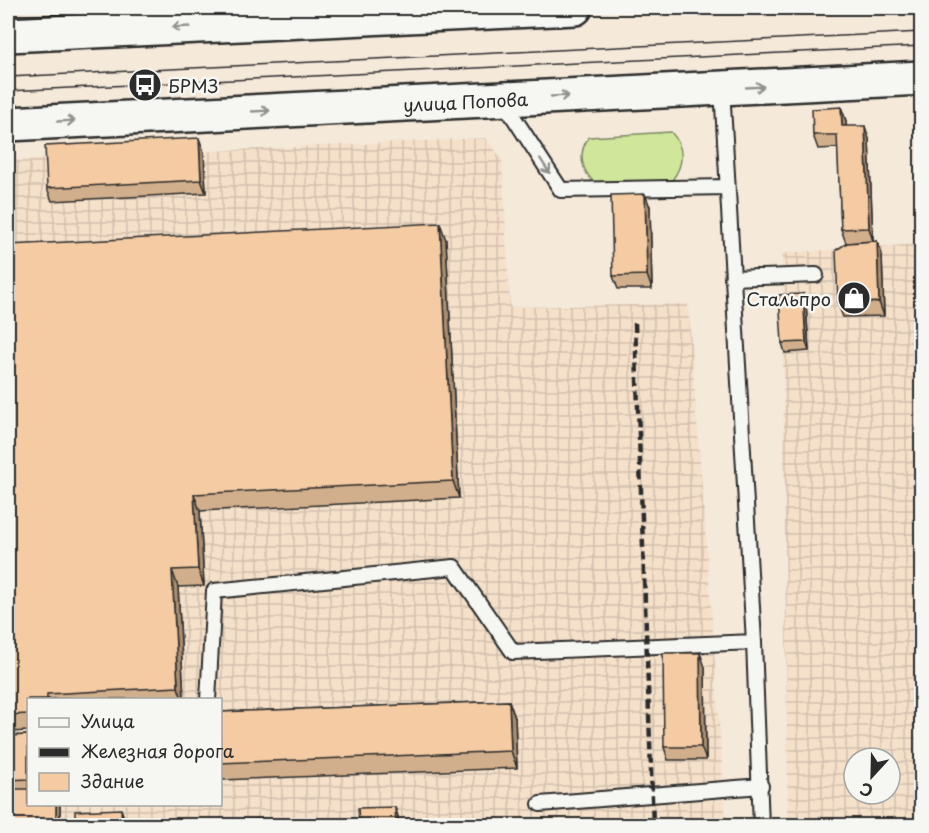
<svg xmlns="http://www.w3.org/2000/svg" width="929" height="833" font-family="'Playpen Sans',sans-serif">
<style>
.industrial{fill:url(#industrial-grid);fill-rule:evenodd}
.grass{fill:#cfe69b;stroke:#7d8863;stroke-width:1.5}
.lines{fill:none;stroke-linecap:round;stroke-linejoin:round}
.lane-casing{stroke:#2b2b2b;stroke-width:18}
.secondary-casing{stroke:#2b2b2b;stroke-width:38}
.lane{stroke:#f6f6f2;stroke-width:14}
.secondary{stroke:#f6f6f2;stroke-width:33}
.tram{stroke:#2b2b2b;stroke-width:1.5}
.rail{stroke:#2b2b2b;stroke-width:4.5;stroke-dasharray:9 4.5;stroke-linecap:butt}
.wall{fill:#d2af8c;stroke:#2b2b2b;stroke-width:1.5}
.shaded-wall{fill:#ab8e72;stroke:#2b2b2b;stroke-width:1.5}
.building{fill:#f4cba3;stroke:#2b2b2b;stroke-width:1.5}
.oneway{stroke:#90908e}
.labels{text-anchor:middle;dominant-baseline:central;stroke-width:5;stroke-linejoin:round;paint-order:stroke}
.poi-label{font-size:18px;fill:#2b2b2b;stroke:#f6f6f2;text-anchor:start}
.street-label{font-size:18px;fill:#2b2b2b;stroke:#f6f6f2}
</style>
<defs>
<pattern id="industrial-grid" width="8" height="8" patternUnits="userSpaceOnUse" patternTransform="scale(1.5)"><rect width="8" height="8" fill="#f5e0ca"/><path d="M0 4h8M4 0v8" fill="none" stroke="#d2c0ae"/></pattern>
</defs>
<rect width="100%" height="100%" fill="#f5e9da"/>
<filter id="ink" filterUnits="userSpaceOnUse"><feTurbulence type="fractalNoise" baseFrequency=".0167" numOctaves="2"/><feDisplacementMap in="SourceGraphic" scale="12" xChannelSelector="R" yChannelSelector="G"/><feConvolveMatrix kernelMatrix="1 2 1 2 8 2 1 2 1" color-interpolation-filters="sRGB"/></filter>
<g filter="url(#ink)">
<path class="industrial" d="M486,138l16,21 8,148 178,-3 24,315 14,206h-718v-664zM28,700h192v104h-192z
M921,244v581h-133l-6,-572zM854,758h36v36h-36z"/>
<path class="grass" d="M671,132c14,15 13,33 1,48l-76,4c-15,-13 -19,-31 -7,-47z"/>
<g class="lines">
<g class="lane-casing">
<path id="lane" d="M722,88l32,554 7,184
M503,101l58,89 166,-3
M732,278l84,-3
M208,700l6,-109 240,-24 59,85 241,-10
M540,804l221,-18"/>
</g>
<g class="secondary-casing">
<g id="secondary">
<path d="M8,35l567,-27"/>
<path id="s1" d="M8,124l914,-46"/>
</g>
</g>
<use href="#lane" class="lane"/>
<use href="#secondary" class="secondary"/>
<path class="tram" d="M8,77l914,-45
M8,91l914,-45"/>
<path class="rail" d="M635,323l18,503"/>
</g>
<path class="wall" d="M841,107l5,14v5l23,13 4,102 -27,2 -5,-14 -3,-81 -20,1 -5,-14z
M204,152l2,41 -154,8 -5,-13z
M650,207l2,82h-34l-5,-13z
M446,240l13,258 -259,13 4,75 -26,1 6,112h-156v32l-20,1v-487z
M877,241l5,14 2,61 -41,1 -5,-13z
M803,294l3,9 3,48 -24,2 -3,-10z
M705,667l1,93h-38l-4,-13z
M509,701l6,17 2,50 -294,12 -3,-8v-60z
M28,735v69h32v21h-52v-89z"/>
<path class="shaded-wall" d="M841,107l5,14v19l-4,-14z
M865,126l4,13 4,102 -4,-13z
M199,138l5,14 2,41 -5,-13z
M645,194l5,13 2,82 -5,-14z
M440,223l6,17 13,258 -6,-17z
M877,241l5,14 2,61 -5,-14z
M803,294l3,9 3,48 -3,-9z
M194,494l6,17 4,75 -6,-17z
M172,570l6,17 6,112h-2l-4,-12z
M700,653l5,14 1,93 -5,-13z
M509,701l6,17 2,50 -6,-17z
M56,804h4v21h-4z
M395,807l3,9 1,9h-3z
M121,809l5,14v2h-4z"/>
<path class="building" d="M841,107l1,19h23l4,102 -28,1 -4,-94h-24l-1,-26z
M199,138l2,42 -154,8 -2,-42z
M645,194l2,81 -34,1 -2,-81z
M440,223l13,258 -259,13 4,75 -26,1 6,117 -131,7v5h-19v15l-20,1v-470z
M877,241l2,61 -41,2 -2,-54 11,-7z
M803,294l3,48 -24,1 -3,-48z
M663,653h37l1,94h-37z
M509,701l2,50 -291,12v-51z
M28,735v44l-20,1v-44z
M8,789h20v15h28v21h-48z
M395,807l1,18h-37l-1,-17z
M121,809l1,16h-47v-14z
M263,819v6h-37l-1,-4z
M347,819v6h-37v-5z"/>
<defs><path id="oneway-shaft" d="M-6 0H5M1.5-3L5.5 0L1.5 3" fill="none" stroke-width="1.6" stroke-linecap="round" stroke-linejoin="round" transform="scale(1.5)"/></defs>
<g class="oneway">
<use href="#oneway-shaft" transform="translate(181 27) rotate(177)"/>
<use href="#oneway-shaft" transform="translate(755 87) rotate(-3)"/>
<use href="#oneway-shaft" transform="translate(560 96) rotate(-3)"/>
<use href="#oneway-shaft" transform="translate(261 111) rotate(-3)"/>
<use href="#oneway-shaft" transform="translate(66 121) rotate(-3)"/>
<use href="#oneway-shaft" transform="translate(545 166) rotate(57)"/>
</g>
</g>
<defs>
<g id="bus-disc" transform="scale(1.725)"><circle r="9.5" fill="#2b2b2b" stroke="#f6f6f2"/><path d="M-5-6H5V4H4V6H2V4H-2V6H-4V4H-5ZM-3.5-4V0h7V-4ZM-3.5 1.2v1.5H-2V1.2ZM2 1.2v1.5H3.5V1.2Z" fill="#fff"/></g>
<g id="shop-disc" transform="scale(1.725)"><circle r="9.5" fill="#2b2b2b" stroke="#f6f6f2"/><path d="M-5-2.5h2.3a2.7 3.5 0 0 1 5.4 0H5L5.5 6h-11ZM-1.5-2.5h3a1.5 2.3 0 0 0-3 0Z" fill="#fff"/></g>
</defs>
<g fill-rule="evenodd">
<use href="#bus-disc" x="145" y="85"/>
<use href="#shop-disc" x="854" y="298"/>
</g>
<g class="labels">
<g class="poi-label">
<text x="168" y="85">БРМЗ</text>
<text x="831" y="298" text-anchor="end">Стальпро</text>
</g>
<g class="street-label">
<text stroke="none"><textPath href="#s1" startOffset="458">улица Попова</textPath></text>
</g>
</g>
<rect width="929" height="833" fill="none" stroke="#f6f6f2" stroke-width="30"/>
<rect x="15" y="15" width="899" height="803" fill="none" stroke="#2b2b2b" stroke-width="2" filter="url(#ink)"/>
<rect x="27" y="698" width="195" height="108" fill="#f6f6f2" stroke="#a5a5a2" stroke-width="1.5"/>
<rect x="39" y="718" width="30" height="9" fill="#f6f6f2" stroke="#a5a5a2" stroke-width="1.5"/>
<text x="81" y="728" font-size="18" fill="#2b2b2b">Улица</text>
<rect x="39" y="748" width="30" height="9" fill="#2b2b2b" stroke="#a5a5a2" stroke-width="1.5"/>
<text x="81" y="758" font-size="18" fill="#2b2b2b">Железная дорога</text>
<rect x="39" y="773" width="30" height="18" fill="#f4cba3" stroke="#a5a5a2" stroke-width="1.5"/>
<text x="81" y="788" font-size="18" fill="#2b2b2b">Здание</text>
<g transform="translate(872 776) rotate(202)"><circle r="28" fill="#f6f6f2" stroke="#a5a5a2" stroke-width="1.5"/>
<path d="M0-4.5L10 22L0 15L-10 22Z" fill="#2b2b2b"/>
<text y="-9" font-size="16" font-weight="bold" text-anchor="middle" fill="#2b2b2b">С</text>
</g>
</svg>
